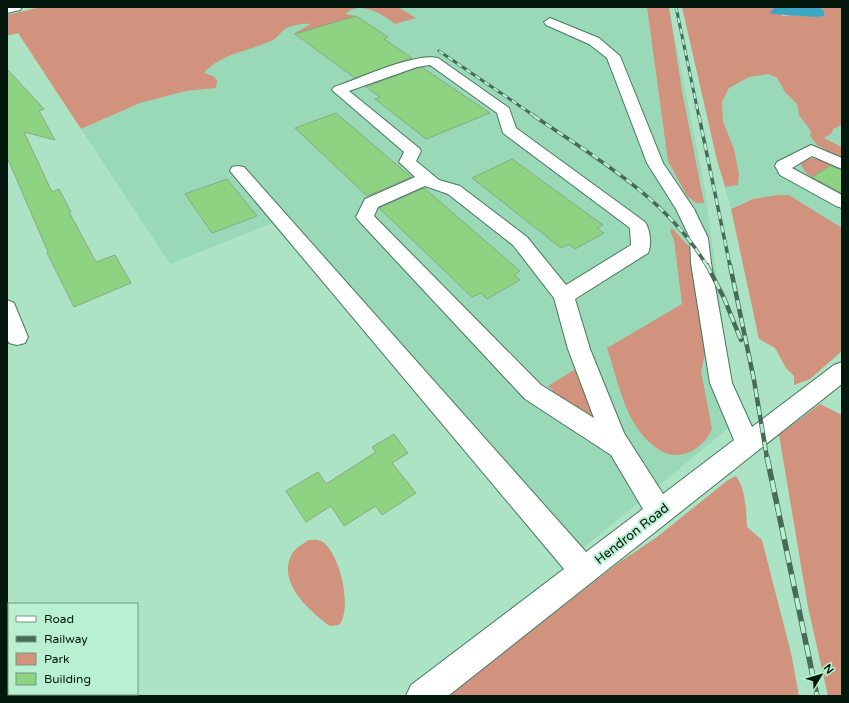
<svg xmlns="http://www.w3.org/2000/svg" width="849" height="703" font-family="'Varela Round',sans-serif">
<style>
.built{fill:#9ad9b7}
.green{fill:#d1937d}
.water{fill:#3ba7c5}
.building{fill:#8ed381;stroke:#88aa81}
.lines{fill:none;stroke-linecap:round;stroke-linejoin:round}
.minor-casing{stroke:#45785e;stroke-width:2}
.major-casing{stroke:#45785e;stroke-width:2}
.minor{fill:#fff;fill-rule:evenodd}
.major{fill:#fff;fill-rule:evenodd}
.rail-far3-casing{stroke:#486a58;stroke-width:3}
.rail-far2-casing{stroke:#486a58;stroke-width:3.5}
.rail-far1-casing{stroke:#486a58;stroke-width:4.5}
.rail-casing{stroke:#486a58;stroke-width:5.5}
.rail-far3{stroke:#b9f0d2;stroke-width:2;stroke-dasharray:5.5;stroke-linecap:butt}
.rail-far2{stroke:#b9f0d2;stroke-width:2.5;stroke-dasharray:7;stroke-linecap:butt}
.rail-far1{stroke:#b9f0d2;stroke-width:3;stroke-dasharray:9;stroke-linecap:butt}
.rail{stroke:#b9f0d2;stroke-width:4;stroke-dasharray:12;stroke-linecap:butt}
.labels{text-anchor:middle;dominant-baseline:central;stroke-width:4;stroke-linejoin:round;paint-order:stroke}
.near-street-label{font-size:13px;fill:#04180e;stroke:#b9f0d2}
</style>
<rect width="100%" height="100%" fill="#ace3c5"/>
<path class="built" d="M218,7h451l36,183 24,178 2,58 -161,133 -297,-336 -103,41 -89,-135 59,-26 46,-12 30,-3 1,-8 -13,-7z
M769,74l8,4 8,14 12,12 2,11 12,16 -1,5 32,24v68l-53,-33 -45,7 -13,7 -6,-22 13,-2 -4,-36 -11,-28 -1,-19 7,-14 11,-8 9,-3z
M842,125v22l-18,-9 8,-5 1,-4z"/>
<path class="green" d="M41,7h357l18,11 -21,6c-13,-10 -35,-24 -50,-10l11,2 -61,18h-2l18,-10c-6,-1 -18,1 -24,4 -6,2 -8,9 -14,12 -22,11 -52,13 -69,33l9,3 4,4 -1,8 -30,3 -46,12 -59,26 -63,-96 -11,3v-21z
M647,7h22l13,84 22,112h-8l-9,-7 -19,-35z
M682,7h93l8,9c14,-3 28,2 41,0v-5l-6,-4h24v118l-9,4 -1,4 -8,5 18,9v13l-25,-15 -7,-9 1,-5 -12,-16 -2,-11 -12,-12 -8,-14 -8,-4 -20,3 -20,11 -7,14 1,19 11,28 5,25 -1,11 -13,2 -8,-27z
M806,158l13,1 12,6 -19,12 -6,-4 -6,-10z
M778,195h11l53,33v123l-32,28 -16,6v-9l-8,-8 -11,-20 -16,-9 -28,-130 22,-10z
M672,228l21,23 10,60 2,43 -4,17 11,58c-5,12 -17,23 -29,25 -12,3 -20,-1 -29,-8 -30,-23 -35,-64 -47,-98l75,-44 -8,-64 -4,-10z
M584,364l9,42v10l-3,3 -31,-22 -11,-11z
M820,404l22,11v281h-14l-20,-89 -29,-172z
M736,476c10,14 10,34 11,51l15,13 29,113 8,43h-352l170,-132 40,-27 71,-57z
M309,540c4,0 8,-1 12,1 19,10 32,68 18,84l-9,1c-20,-14 -54,-44 -38,-72 3,-6 11,-10 17,-14z"/>
<path class="water" d="M775,7h43l6,4v5l-8,1 -44,-3 -2,-2z"/>
<path class="building" d="M356,16l32,21 -4,2 28,19 -57,20 -60,-44z
M417,68h6l67,45 -64,26 -51,-40 5,-2 -14,-10z
M7,69l37,40 -5,2 16,29 -31,-8 28,60 7,-3 12,23h-2l27,50 19,-7 16,28 -57,24 -27,-54 1,-1 -41,-95z
M336,113l75,64 -44,19 -72,-68z
M512,159l91,66 -6,3 7,5 -29,16 -6,-5 -8,4 -89,-70z
M830,166l12,4v23l-30,-16z
M227,179l30,37 -45,17 -27,-39z
M424,188l96,83 -6,4 6,5 -33,19 -6,-6 -9,4 -93,-89z
M394,434l14,19 -16,10 24,30 -34,22 -6,-9 -32,20 -13,-20 -25,16 -20,-31 32,-19 8,12 50,-32 -4,-5z"/>
<g class="lines">
<g class="minor-casing">
<path id="minor" d="M550,18l49,20 21,18 43,107 31,46 14,29 3,25 21,120 20,44 82,-62 8,-3v22l-394,312h-42l5,-11 153,-116 -334,-398 2,-4 6,-1 6,1 342,385 57,-43 -32,-54 -86,-56 -166,-178 -3,-4 9,-18 50,-22 -16,-15 5,-10 -72,-62 2,-3c24,-8 81,-35 104,-29l71,50 7,20 129,94c5,7 7,23 3,31l-73,46 15,50 34,84 39,61 71,-54 -24,-57 -19,-120 -1,-25 -14,-29 -29,-46 -40,-105 -18,-14 -43,-19 -2,-3zM430,65l67,48 6,20 127,95 1,17 -65,40 -39,-48 -67,-51 -21,-6 -23,-19 5,-10 -2,-3 -70,-57 68,-24zM425,186l23,8 65,51 41,53 14,51 26,69 -53,-33 -167,-169 4,-9z
M811,145l31,13v11l-30,-13 -20,12 50,27v13l-6,-2 -56,-31 -5,-9 2,-4z
M7,300l7,3 14,34 -3,6 -8,2 -8,-2 -2,-5z"/>
</g>
<g class="major-casing">
<path id="major" d="M7,7h15l-2,3 -13,3z"/>
</g>
<use href="#minor" class="minor"/>
<use href="#major" class="major"/>
<g class="rail-far3-casing">
<path id="rail-far3" d="M676,7l23,110
M439,51l97,66"/>
</g>
<g class="rail-far2-casing">
<path id="rail-far2" d="M534,116c64,43 133,83 173,150
M699,116l31,150"/>
</g>
<g class="rail-far1-casing">
<path id="rail-far1" d="M707,265l17,33 17,42
M730,265l24,115 13,78"/>
</g>
<g class="rail-casing">
<path id="rail" d="M767,457l50,239"/>
</g>
<use href="#rail-far3" class="rail-far3"/>
<use href="#rail-far2" class="rail-far2"/>
<use href="#rail-far1" class="rail-far1"/>
<use href="#rail" class="rail"/>
</g>
<g class="labels">
<g class="near-street-label">
<text transform="translate(632 534) rotate(-38)">Hendron Road</text>
</g>
</g>
<rect width="849" height="703" fill="none" stroke="#04180e" stroke-width="16"/>
<rect x="8" y="603" width="130" height="92" fill="#b9f0d2" stroke="#719a84"/>
<rect x="16" y="616" width="20" height="6" fill="#ffffff" stroke="#719a84"/>
<text x="44" y="623" font-size="12" fill="#04180e">Road</text>
<rect x="16" y="636" width="20" height="6" fill="#486a58" stroke="#719a84"/>
<text x="44" y="643" font-size="12" fill="#04180e">Railway</text>
<rect x="16" y="653" width="20" height="12" fill="#d1937d" stroke="#719a84"/>
<text x="44" y="663" font-size="12" fill="#04180e">Park</text>
<rect x="16" y="673" width="20" height="12" fill="#8ed381" stroke="#719a84"/>
<text x="44" y="683" font-size="12" fill="#04180e">Building</text>
<g transform="translate(821 675) rotate(52)" stroke="#b9f0d2" stroke-width="3" paint-order="stroke">
<path d="M0-3L7 15L0 10L-7 15Z" fill="#04180e"/>
<text y="-6" font-size="11" font-weight="bold" text-anchor="middle" fill="#04180e">N</text>
</g>
</svg>
